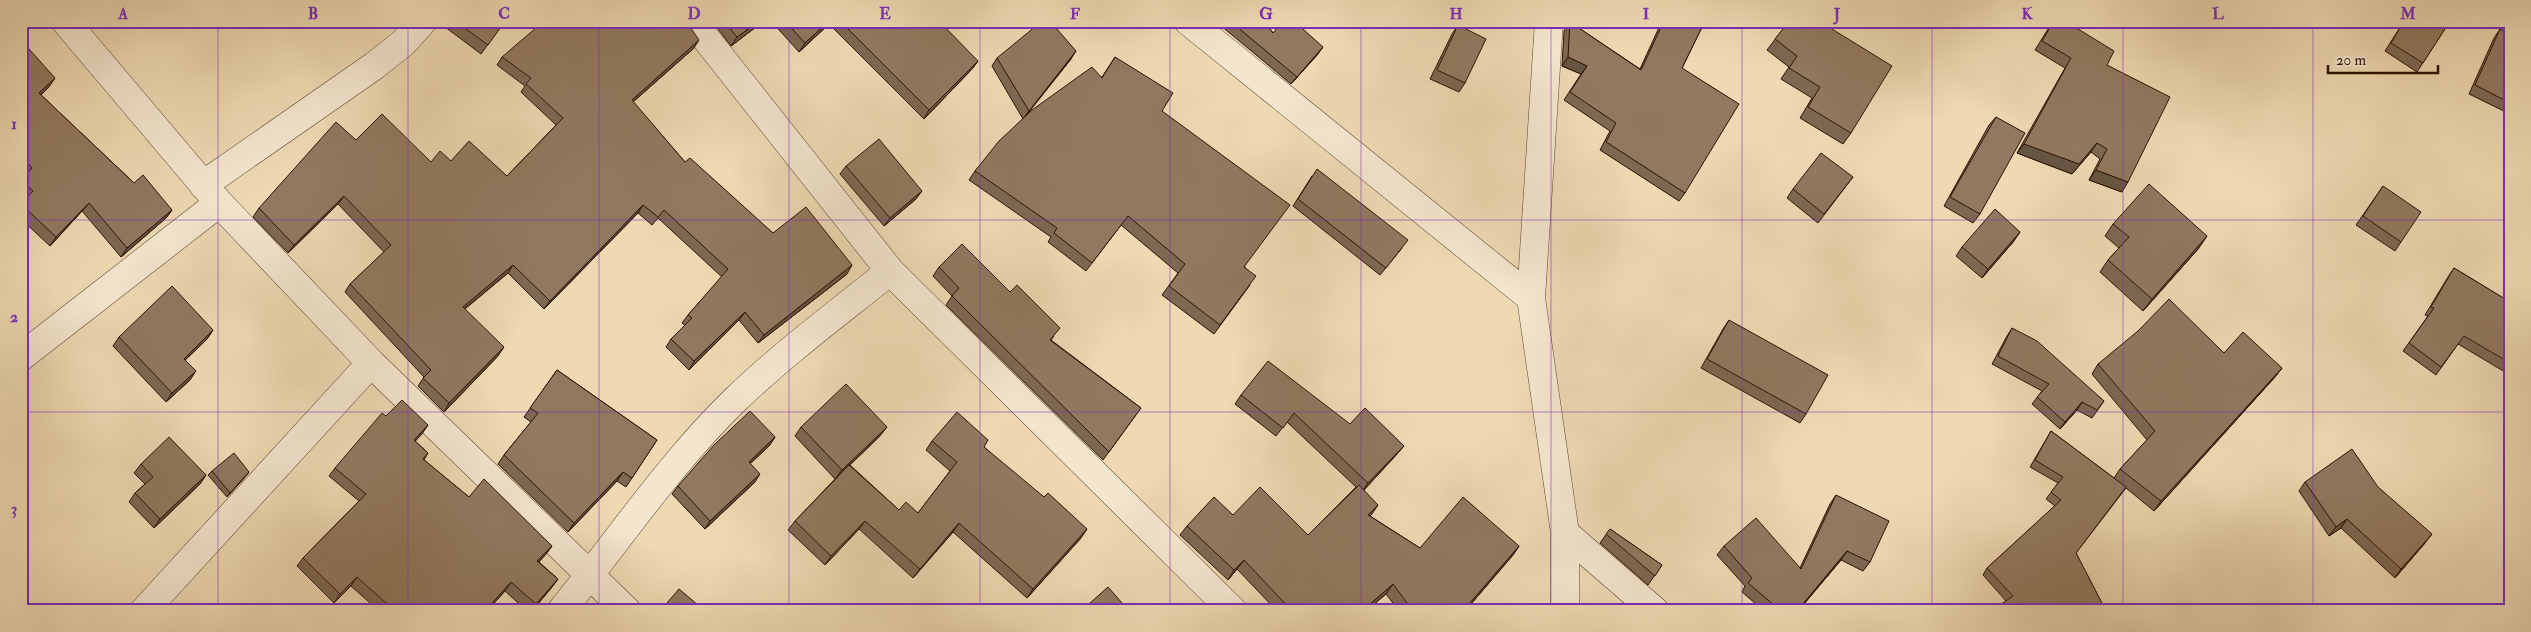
<svg xmlns="http://www.w3.org/2000/svg" width="2531" height="632" font-family="'IM FELL Double Pica',serif">
<style>
.lines{fill:none;stroke-linecap:round;stroke-linejoin:round}
.street-casing{stroke:#5c4430;stroke-width:29}
.street{stroke:#f4e6ce;stroke-width:28}
.wall{fill:#7d6852;stroke:#2c1205}
.shaded-wall{fill:#665542;stroke:#2c1205}
.building{fill:#91795f;stroke:#2c1205}
.grid{fill:none;stroke:#7b2cbf;stroke-width:1;stroke-opacity:0.55}
.neatline{fill:none;stroke:#7b2cbf;stroke-width:2}
.grid-label{font-size:16px;text-anchor:middle;font-weight:bold;fill:#7b2cbf}
</style>
<rect width="100%" height="100%" fill="#eed9b3"/>
<filter id="stains"><feTurbulence type="fractalNoise" baseFrequency=".004" numOctaves="4"/><feColorMatrix values="0 0 0 0 .2 0 0 0 0 .09 0 0 0 0 .02 0 0 0 .5 -.17"/></filter>
<radialGradient id="worn" r=".72"><stop offset=".6" stop-color="#630" stop-opacity="0"/><stop offset="1" stop-color="#630" stop-opacity=".3"/></radialGradient>
<g class="lines">
<g class="street-casing">
<path id="street" d="M65,21l154,182 152,160 256,248
M692,21l198,250 343,340
M1188,21l343,277
M1549,21l-18,277 34,235v78
M203,185l171,-119 29,-23 20,-22
M21,357l198,-154
M1565,533l90,78
M144,611l227,-248
M561,611c57,-70 109,-148 174,-211 49,-47 103,-87 155,-129"/>
</g>
<use href="#street" class="street"/>
</g>
<path class="wall" d="M449,21h56l-24,33 -36,-27z
M712,21h52l-33,25z
M771,21h121l4,4 82,36 -6,8 -48,50 -95,-95 -30,28z
M1213,21h51l9,12 45,21 -27,30 -71,-59 -1,1z
M1662,21h43l-23,47 3,125 -6,8 -79,-51 10,-19 -46,-31 17,-26 -19,-8 2,-35 6,-9 70,47z
M1789,21l62,112 -8,11 -43,-26 12,-20 -31,-19 8,-12 -22,-17z
M2053,21h12l42,44 15,127 -33,-12 11,-21 -9,-7 -19,22 -55,-21 48,-85 -30,-18z
M2404,21h46l-33,51 -32,-21z
M1458,25l7,58 -6,9 -29,-13 22,-45z
M2500,29l10,5v80l-41,-20 25,-56z
M21,40l28,47 -8,8 93,88 38,27 -6,8 -45,39 -39,-46 -32,35 -29,-27v-15l5,-5 -5,-5v-15l4,-4 -4,-4z
M694,48l-61,54 52,60 88,71 74,41 -89,69 -19,-23 -50,50 -23,-23 5,-8 14,-14 -3,-2 6,-8 34,-38 -64,-59 -6,7 -14,-12 -94,96 -36,-36 -43,36 33,47 -54,56 -26,-26 6,-9 -79,-85 5,-8 34,-32 -46,-48 -50,49 -35,-36 6,-9 97,-68 75,22 20,-1 56,15 49,-51 -35,-33 4,-6 -28,-21 5,-8z
M1115,57l47,54 83,156 5,18 -36,49 -52,-39 16,-22 -57,-48 -35,46 -38,-29 3,-5 -82,-57 6,-9 48,-52 -31,-53 5,-8 74,1 -46,58 77,-40z
M1996,117l-16,97 -7,9 -29,-17 45,-81z
M846,166l70,33 -32,27 -44,-52z
M1312,176l90,72 -22,27 -87,-69z
M1853,177l-35,46 -31,-25 6,-9z
M2383,186l18,56 -6,9 -39,-26z
M2113,224l86,24 -56,63 -43,-39 8,-12 11,-12 -14,-12z
M2014,241l-32,37 -26,-22 6,-9z
M939,267l115,69 -3,4 90,68 -38,52 -157,-155 6,-9 -19,-20z
M2454,268l56,34v73l-52,-31 -22,31 -33,-24 25,-35 -3,-1 23,-38z
M1729,320l77,94 -6,9 -99,-55 22,-39z
M2012,328l92,73 -12,17 -15,-8 -17,19 -28,-25 10,-13 -50,-27 15,-28z
M213,330l-6,9 -22,21 5,20 -24,22 -53,-56 6,-9z
M2224,353l58,15 -7,9 -121,134 -28,-23 -50,65 30,58h-110l4,-6 6,-4 -23,-26 4,-7 68,-62 -9,-7 12,-16 -28,-16 21,-36 63,47 6,-9 27,-29 -55,-66 6,-10z
M557,370l100,70 -31,47 -9,-6 -49,51 -70,-68 6,-9 27,-33 -7,-5z
M1241,395l109,29 47,30 -33,36 8,24 -2,2 50,32 99,-2 -6,9 -48,56h-66l-13,-17 -20,17h-89l-40,-42 -9,11 -48,-45 7,-9 46,-11 75,20 48,-48 -69,-65 -11,14 -41,-32z
M386,416l36,18 -7,7 13,12 -4,7 45,37 83,49 -6,8 -7,8 19,17 -6,8 -20,24h-5l-22,-20 -18,20h-108l-28,-25 -17,17 -37,-37 6,-8 56,-57 -30,-25 6,-8z
M801,427l79,9 -30,29 49,45 19,3 32,-42 -24,-21 6,-9 52,6 97,91 -54,60 -74,-66 -40,46 -54,-49 -34,36 -37,-35 7,-9 40,-42 -40,-43z
M775,437l-6,9 -19,18 5,18 -50,47 -33,-35 6,-8z
M141,464l65,11 -6,9 -46,44 -25,-26 6,-9 10,-9 -11,-11z
M212,471l34,5 -19,21 -19,-22z
M2305,482l73,5 47,56 -30,35 -54,-50 -12,8 -30,-45z
M1836,495l34,67 -7,9 -22,-11 -43,51h-34l-22,-19 3,-6 -28,-31 7,-9 76,22 30,-64z
M1610,529l52,36 -14,20 -48,-42z"/>
<path class="shaded-wall" d="M759,21h5l-33,25 6,-9z
M829,21h2l-2,3 -30,28 6,-9z
M699,40l-5,8 -68,60 6,-8z
M1323,47l-5,7 -27,30 6,-7z
M1076,51l-5,8 -48,60 6,-8z
M1568,57l19,9 -6,8 -19,-8z
M978,61l-6,8 -48,50 5,-9z
M55,78l-6,9 -16,15 6,-9z
M2097,143l-6,9 -19,22 -55,-21 7,-9z
M2096,170l32,12 -6,10 -33,-12z
M922,191l-6,8 -32,27 6,-8z
M344,196l-6,8 -50,49 6,-8z
M89,203l-7,8 -32,35 6,-9z
M643,205l-5,8 -94,96 6,-8z
M172,210l-6,8 -45,39 6,-9z
M2020,232l-6,9 -32,37 6,-9z
M2207,236l-8,12 -56,63 9,-12z
M513,265l-5,8 -51,42 6,-8z
M852,265l-5,9 -89,69 6,-8z
M745,312l-6,8 -50,50 5,-9z
M213,330l-6,9 -30,29 7,-9z
M504,347l-6,9 -54,56 5,-9z
M2282,368l-7,9 -121,134 7,-10z
M196,371l-6,9 -24,22 6,-9z
M2082,402l-5,8 -17,19 5,-7z
M428,425l-6,9 -14,15 6,-9z
M887,427l-7,9 -45,43 7,-9z
M775,437l-6,9 -26,24 6,-8z
M1404,446l-7,8 -35,38 6,-9z
M249,472l-3,4 -19,21 3,-4z
M623,472l-6,9 -49,51 6,-9z
M760,474l-5,8 -50,47 5,-8z
M206,475l-6,9 -46,44 6,-9z
M1378,505l-6,9 -10,10 6,-9z
M2347,519l-6,9 -12,8 7,-9z
M865,521l-6,8 -34,36 6,-9z
M959,523l-6,9 -40,46 7,-9z
M1087,529l-6,9 -54,60 6,-9z
M2432,534l-7,9 -30,35 6,-9z
M552,546l-6,8 -15,16 6,-9z
M1519,546l-6,9 -48,56h-2z
M1847,551l-6,9 -43,51h-1z
M1244,560l-7,9 -9,11 6,-10z
M357,577l-6,9 -17,17 6,-9z
M558,579l-6,8 -20,24 4,-7z
M511,582l-6,9 -18,20h-2z
M1393,584l-7,10 -20,17h-4z"/>
<path class="building" d="M455,21h50l-17,24z
M544,21h142l13,19 -67,60 53,62 5,-4 83,75 33,-26 46,58 -88,70 -19,-23 -51,49 -23,-22 21,-21 -4,-3 40,-46 -64,-59 -6,7 -15,-12 -93,96 -37,-36 -50,42 41,40 -55,56 -26,-25 8,-8 -81,-86 41,-39 -47,-49 -50,49 -35,-37 77,-86 20,18 26,-26 49,48 9,-11 11,10 18,-20 38,35 56,-58 -37,-34 5,-6 -29,-21z
M724,21h35l-22,16z
M785,21h44l-24,22z
M840,21h52l4,4 4,-4h39l39,40 -49,49z
M1042,21h8l26,30 -47,60 -32,-53z
M1230,21h34l9,12 10,-12h11l29,26 -26,30z
M1664,21h41l-23,47 57,36 -54,89 -79,-51 10,-19 -46,-31 17,-26 -19,-9 2,-35 71,48z
M1789,21h30l73,45 -41,67 -43,-26 12,-20 -31,-19 8,-12 -22,-17z
M2054,21h11l49,30 -7,14 63,32 -42,85 -32,-12 11,-21 -10,-6 -18,21 -55,-20 47,-86 -29,-17z
M2404,21h46l-27,42 -32,-20z
M1458,25l28,14 -21,44 -28,-13z
M2500,29l10,5v69l-35,-18z
M21,40l34,38 -16,15 95,90 9,-8 29,35 -45,38 -38,-45 -33,34 -35,-33 12,-13 -12,-11 11,-12 -11,-13z
M1115,57l58,36 -11,18 128,94 -46,62 12,9 -36,49 -51,-39 16,-22 -57,-48 -36,47 -38,-30 3,-5 -82,-57 24,-30 33,-31 60,-43 10,11z
M1996,117l29,16 -45,81 -30,-17z
M879,139l43,52 -32,27 -44,-52z
M1821,153l32,24 -29,37 -31,-25z
M1317,169l91,71 -22,28 -88,-69z
M2149,184l58,52 -55,63 -44,-39 21,-23 -16,-13z
M2383,186l38,26 -20,30 -38,-26z
M1995,209l25,23 -32,37 -26,-22z
M962,244l48,48 7,-7 43,43 -10,12 91,68 -32,44 -157,-156 7,-8 -20,-21z
M2454,268l56,34v61l-46,-27 -23,31 -32,-24 25,-35 -3,-1z
M172,286l41,44 -29,29 12,12 -24,22 -53,-56z
M2169,299l55,54 19,-21 39,36 -121,133 -41,-32 35,-38 -57,-67 40,-33z
M1729,320l99,55 -22,39 -99,-55z
M2012,328l25,13 67,60 -7,9 -15,-8 -17,20 -28,-25 12,-13 -51,-28z
M1268,361l82,63 15,-16 39,38 -36,37 -74,-70 -11,15 -42,-33z
M557,370l100,70 -25,38 -9,-6 -49,51 -70,-68 34,-42 -8,-5z
M846,384l41,43 -45,43 -41,-43z
M402,400l26,25 -14,15 14,13 -5,6 46,38 15,-18 68,67 -15,15 21,18 -22,25 -25,-22 -26,29h-90l-38,-34 -17,17 -37,-36 63,-64 -31,-26 47,-55 4,3z
M750,411l25,26 -26,25 11,12 -50,47 -32,-35 36,-41z
M957,412l31,28 -4,7 60,50 4,-4 39,36 -54,60 -74,-66 -39,46 -55,-48 -34,35 -36,-35 54,-56 50,45 7,-8 12,11 39,-51 -25,-21z
M2051,431l75,56 -50,66 30,58h-102l-4,-6 13,-9 -26,-28 74,-68 -10,-8 12,-15 -28,-17z
M169,437l37,38 -46,44 -25,-26 18,-16 -12,-13z
M2352,449l26,38 54,47 -31,35 -54,-50 -11,8 -31,-45z
M234,453l15,19 -19,21 -18,-22z
M1359,485l19,20 -10,10 52,33 43,-51 56,49 -56,65h-50l-20,-27 -31,27h-49l-7,-8 -8,8h-6l-48,-51 -10,10 -47,-44 27,-29 19,18 27,-28 48,48z
M1836,495l53,26 -19,41 -23,-11 -50,60h-16l-33,-28 4,-5 -28,-32 32,-28 45,51z
M1610,529l52,36 -7,11 -49,-42z
M1108,587l21,24h-48z
M679,589l26,22 -44,-1z"/>
<path class="grid" d="M218,21v590M408,21v590M599,21v590M789,21v590M980,21v590M1170,21v590M1361,21v590M1551,21v590M1742,21v590M1932,21v590M2123,21v590M2313,21v590M21,220h2489M21,412h2489"/>
<rect width="2531" height="632" fill="none" stroke="#eed9b3" stroke-width="55"/>
<path d="M2328 65v8h110v-8" fill="none" stroke="#2c1205" stroke-width="2.5"/>
<text x="2336" y="65" font-size="15" fill="#2c1205" stroke="#f4e6ce" stroke-width="4" paint-order="stroke">20 m</text>
<rect x="28" y="28" width="2476" height="576" class="neatline"/>
<g class="grid-label">
<text x="123" y="19">A</text>
<text x="313" y="19">B</text>
<text x="504" y="19">C</text>
<text x="694" y="19">D</text>
<text x="885" y="19">E</text>
<text x="1075" y="19">F</text>
<text x="1266" y="19">G</text>
<text x="1456" y="19">H</text>
<text x="1646" y="19">I</text>
<text x="1837" y="19">J</text>
<text x="2027" y="19">K</text>
<text x="2218" y="19">L</text>
<text x="2408" y="19">M</text>
<text x="14" y="129">1</text>
<text x="14" y="322">2</text>
<text x="14" y="514">3</text>
</g>
<rect width="100%" height="100%" filter="url(#stains)"/>
<rect width="100%" height="100%" fill="url(#worn)"/>
</svg>
